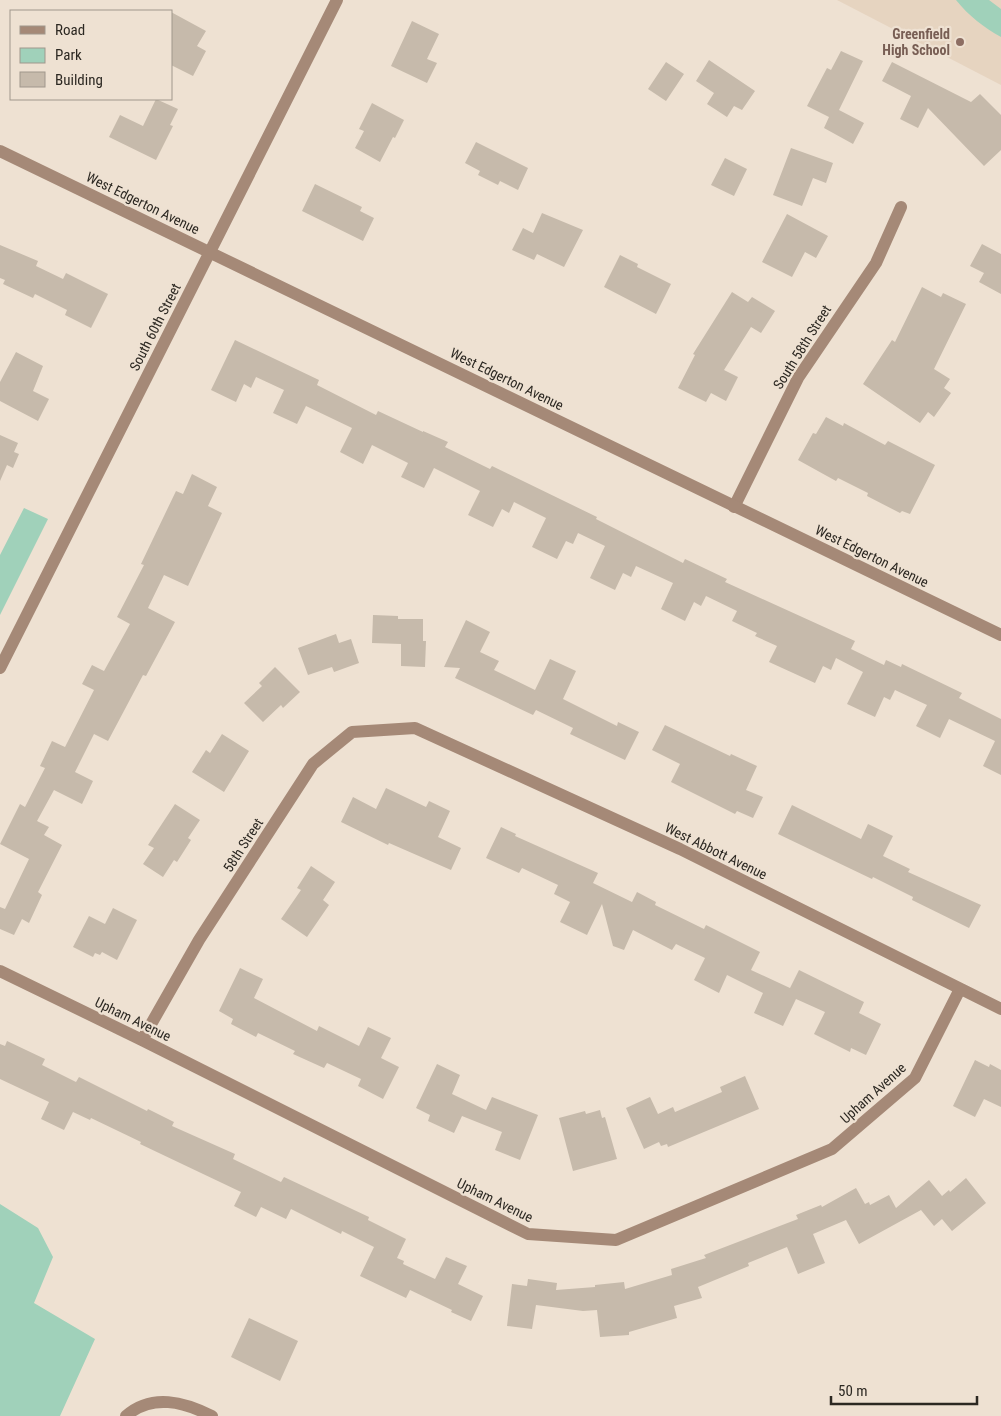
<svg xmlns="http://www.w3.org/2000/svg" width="1001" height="1416" font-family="'Roboto Condensed',sans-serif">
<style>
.built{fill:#e6d4c0}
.green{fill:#a0d1ba}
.building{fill:#c6baab}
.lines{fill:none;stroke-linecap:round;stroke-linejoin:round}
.minor{stroke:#a58977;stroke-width:12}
.tertiary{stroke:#a58977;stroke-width:12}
.education-dot{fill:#8d6e63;stroke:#eee1d2;stroke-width:2}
.labels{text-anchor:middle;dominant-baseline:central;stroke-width:4.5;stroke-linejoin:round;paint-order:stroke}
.education-label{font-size:14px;font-weight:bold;fill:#785e54;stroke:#eee1d2;text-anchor:end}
.street-label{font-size:14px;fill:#2c2822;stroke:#eee1d2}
</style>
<rect width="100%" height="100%" fill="#eee1d2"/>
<path class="built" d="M837,0h164v85z"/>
<path class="green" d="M956,0h33l12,9v28c-18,-10 -32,-21 -45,-37z
M24,508l24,11 -48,96v-60z
M0,1204l38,24 15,29 -19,46 61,36 -35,77h-60z"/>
<path class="building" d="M171,12l35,19 -9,15 9,5 -13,25 -22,-11z
M412,21l27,13 -12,25 10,4 -10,20 -36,-17z
M841,51l22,10 -24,49 25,13 -11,21 -29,-16 5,-11 -22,-11 20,-38 4,2z
M709,60l46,31 -13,19 -8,-4 -7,11 -20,-13 7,-11 -18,-12z
M666,62l18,12 -18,27 -18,-12z
M892,62l79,40 9,-8 21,21v35l-17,16 -56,-58 -10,20 -18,-9 11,-23 -29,-15z
M156,99l22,10 -8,16 3,1 -17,34 -47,-23 11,-22 23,11z
M372,103l32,17 -9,18 -2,-1 -13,25 -25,-14 9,-17 -5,-2z
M476,142l52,26 -10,22 -18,-9 -2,4 -20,-10 2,-4 -15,-8z
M791,148l42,15 -7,20 -13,-5 -11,28 -29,-11z
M725,158l22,11 -13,27 -23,-11z
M315,184l47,23 -2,4 14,7 -11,23 -61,-30z
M542,213l41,17 -19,37 -27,-13 -3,6 -22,-10 11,-22 10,5z
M787,214l41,22 -12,22 -11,-6 -13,25 -30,-15z
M982,244l19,10v40l-22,-12 5,-9 -14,-7z
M0,245l38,16 -2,5 27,13 3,-6 42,21 -17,34 -26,-13 2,-5 -32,-16 -2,4 -30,-14 2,-4 -5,-2z
M620,255l18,9 -1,3 34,17 -15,30 -52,-27z
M922,287l19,10 2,-4 23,11 -32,65 16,10 -6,9 7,5 -17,24 -6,-5 -8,11 -57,-39 29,-44 3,2z
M732,292l16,10 4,-5 23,14 -14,22 -10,-6 -27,43 14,7 -12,24 -15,-8 -5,9 -28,-14 17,-33 -2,-1z
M235,340l84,40 -2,5 59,30 2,-4 45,21v-1l25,11 -3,5 45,22 2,-3 105,51 -1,2 87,44 2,-4 42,20 -2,3 130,59 -4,8 33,16 2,-5 15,7 1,-3 60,29 -3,5 42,21v56l-18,-9 12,-25 -46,-22 -9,19 -24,-12 11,-21 -32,-15 -5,10 -6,-3 -9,20 -28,-13 16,-32 -27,-14 -5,12 -8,-4 -8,17 -46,-21 8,-16 -22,-10 2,-3 -25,-12 5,-10 -31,-15 -5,10 -7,-4 -9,19 -24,-12 12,-26 -37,-17 -5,11 -8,-4 -8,17 -25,-12 15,-32 -27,-13 -5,11 -7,-3 -9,18 -25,-12 14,-29 -32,-16 -5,11 -7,-4 -9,18 -25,-12 12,-24 -46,-23 -10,20 -23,-11 7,-14 -36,-18 -9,19 -23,-12 12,-24 -46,-22 -9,18 -24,-11 11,-23 -28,-13 -5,11 -7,-4 -8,18 -25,-12z
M16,352l27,14 -10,25 16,8 -11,22 -38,-20v-19z
M826,417l17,9 1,-3 41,22 3,-4 47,24 -25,49 -8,-3 -2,2 -33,-17 1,-3 -30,-15 -2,3 -38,-21 15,-27 3,1z
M0,435l18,8 -4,9 5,2 -6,14 -6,-3 -7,16z
M192,474l25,13 -9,19 14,7 -34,73 -24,-11 -16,33 27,14 -29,54 -3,-1 -35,66 -14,-7 -19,38 18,9 -11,23 -28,-14 -17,31 12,6 -5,8 18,10 -24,47 4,3 -13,28 -7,-4 -8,16 -14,-6v-22l5,2 24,-50 -29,-15 20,-40 5,3 20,-39 -5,-2 12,-25 13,6 29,-57 -12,-6 10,-19 12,6 26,-47 -13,-7 27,-52 -3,-1 35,-73 7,3z
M373,615l25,1v3h25v22h3l-1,26 -24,-1v-22l-29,-1z
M466,620l24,12 -10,20 19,9 -5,9 41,20 15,-31 26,12 -13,28 54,27 1,-4 21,10 -14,28 -55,-26 3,-6 -37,-18 -3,5 -78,-37 5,-10 -16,-1z
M336,634l3,9 12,-4 8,24 -25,9 -2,-5 -24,8 -10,-27z
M275,667l25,25 -17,16 -2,-3 -18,17 -19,-19 18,-17 -3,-3z
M665,725l65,31 1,-2 26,12 -11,24 17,7 -10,21 -16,-7 -2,3 -64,-32 9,-18 -28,-14z
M222,734l27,17 -25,41 -32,-20 14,-22 4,3z
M386,788l40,19 3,-6 21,10 -12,26 23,11 -10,22 -62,-27 -1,2 -47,-23 12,-25 23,12z
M175,804l25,16 -12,18 3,2 -14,22 -3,-2 -11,17 -20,-13 11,-16 -6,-3z
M792,805l69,34 7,-15 25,12 -10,20 27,13 -2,3 73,33 -12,23 -57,-28 1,-3 -40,-20 -1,2 -94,-45z
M501,827l15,7 -1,2 83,37 -5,10 39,19 5,-10 19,10 -1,3 49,24 2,-4 54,27 -9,18 39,18 9,-18 65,32 -5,11 22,11 -15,31 -15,-7 -1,4 -36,-18 11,-22 -29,-13 -13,27 -29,-13 9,-20 -36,-18 -8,18 -25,-13 11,-22 -29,-14 -4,6 -39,-20 -9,20 -11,-4 -11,-42 -15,31 -27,-13 10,-20 -16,-8 4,-9 -36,-17 -3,5 -33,-15z
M311,866l24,16 -12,18 6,5 -22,32 -26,-18 20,-29 -4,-2z
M113,908l24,12 -20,40 -15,-8 -2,3 -5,-2 -2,4 -20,-10 16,-31 16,8z
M240,968l23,11 -9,19 63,33 2,-5 40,20 9,-19 23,11 -10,20 18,9 -16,32 -25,-13 3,-7 -34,-16 -3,5 -31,-14 2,-3 -37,-18 -2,4 -25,-13 2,-5 -14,-8z
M7,1041l38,18 -3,6 34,17 3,-5 68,34 1,-2 26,13 -2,4 63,28 -2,5 48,23 3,-5 85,40 -1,3 38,19 -9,19 7,3 -1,3 32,15 11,-22 21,9 -9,18 25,12 -12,25 -20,-9 1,-2 -42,-20 -4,8 -46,-22 14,-29 -32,-16 -1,3 -50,-25 -5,10 -25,-12 -5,10 -22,-11 7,-14 -101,-48 1,-2 -50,-24 -1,2 -17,-8 -9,18 -23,-11 8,-17 -49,-23v-35l5,2z
M975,1060l14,7 1,-3 11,6v37l-17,-8 -9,18 -22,-11z
M437,1064l23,11 -8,19 34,16 6,-13 46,18 -18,45 -25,-10 7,-18 -40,-16 -8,17 -26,-12 2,-6 -14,-7z
M745,1076l14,33 -91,38 -1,-3 -6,2 -2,-4 -15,7 -18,-41 24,-11 8,17 15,-7 2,5 47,-20 -2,-5z
M600,1110l2,8 3,-1 12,42 -44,12 -14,-53 26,-7 1,3z
M966,1178l20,25 -34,28 -10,-12 -8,7 -13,-16 -62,34 -13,-24 -33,14 12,29 -27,11 -11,-27 -39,16 1,3 -51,21 4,11 -28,8 3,12 -48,14v3l-29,2 -3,-27 -14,1 -47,-6 -4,24 -25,-3 5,-42 15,2 1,-7 29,4 -1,7 39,-3v-2l29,-3 1,7 47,-14 -1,-6 35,-11 -2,-3 94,-36 -2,-4 25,-10 1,2 34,-19 9,16 4,-2 1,3 19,-10 7,13 33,-28 13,16 7,-6 1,2z
M249,1318l49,23 -18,40 -49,-24z"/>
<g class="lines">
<path class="minor" d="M734,507l64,-129 78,-115 25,-56
M0,971l142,69 386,194 88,6 216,-91 83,-71 45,-89
M142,1040l57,-100 114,-176 39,-32 63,-4 265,121 321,160
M126,1416c26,-23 58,-14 86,0"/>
<path class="tertiary" d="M0,151l1001,484
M0,668l337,-668"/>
</g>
<circle class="education-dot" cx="960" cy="42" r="5"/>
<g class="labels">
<g class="education-label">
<text x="950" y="34">Greenfield<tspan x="950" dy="16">High School</tspan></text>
</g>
<g class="street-label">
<text transform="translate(143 203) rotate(26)">West Edgerton Avenue</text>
<text transform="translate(155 327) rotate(-63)">South 60th Street</text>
<text transform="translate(802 347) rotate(-58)">South 58th Street</text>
<text transform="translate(507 379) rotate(26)">West Edgerton Avenue</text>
<text transform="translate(872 556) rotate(26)">West Edgerton Avenue</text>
<text transform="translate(243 845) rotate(-57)">58th Street</text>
<text transform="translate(716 851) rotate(26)">West Abbott Avenue</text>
<text transform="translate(133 1019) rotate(26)">Upham Avenue</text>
<text transform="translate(873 1093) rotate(-42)">Upham Avenue</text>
<text transform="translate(495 1200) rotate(26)">Upham Avenue</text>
</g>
</g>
<rect x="10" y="10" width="162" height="90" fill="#eee1d2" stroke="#a0978c"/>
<rect x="20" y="26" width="25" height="8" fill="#a58977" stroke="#a0978c"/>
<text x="55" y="35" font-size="15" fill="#2c2822">Road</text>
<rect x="20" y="48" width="25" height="15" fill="#a0d1ba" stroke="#a0978c"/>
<text x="55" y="60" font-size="15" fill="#2c2822">Park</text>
<rect x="20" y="72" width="25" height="15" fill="#c6baab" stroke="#a0978c"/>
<text x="55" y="85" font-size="15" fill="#2c2822">Building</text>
<path d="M831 1396v8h146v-8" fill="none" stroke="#2c2822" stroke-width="2.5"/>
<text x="838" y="1396" font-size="15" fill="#2c2822" stroke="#eee1d2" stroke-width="4" paint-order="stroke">50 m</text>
</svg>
